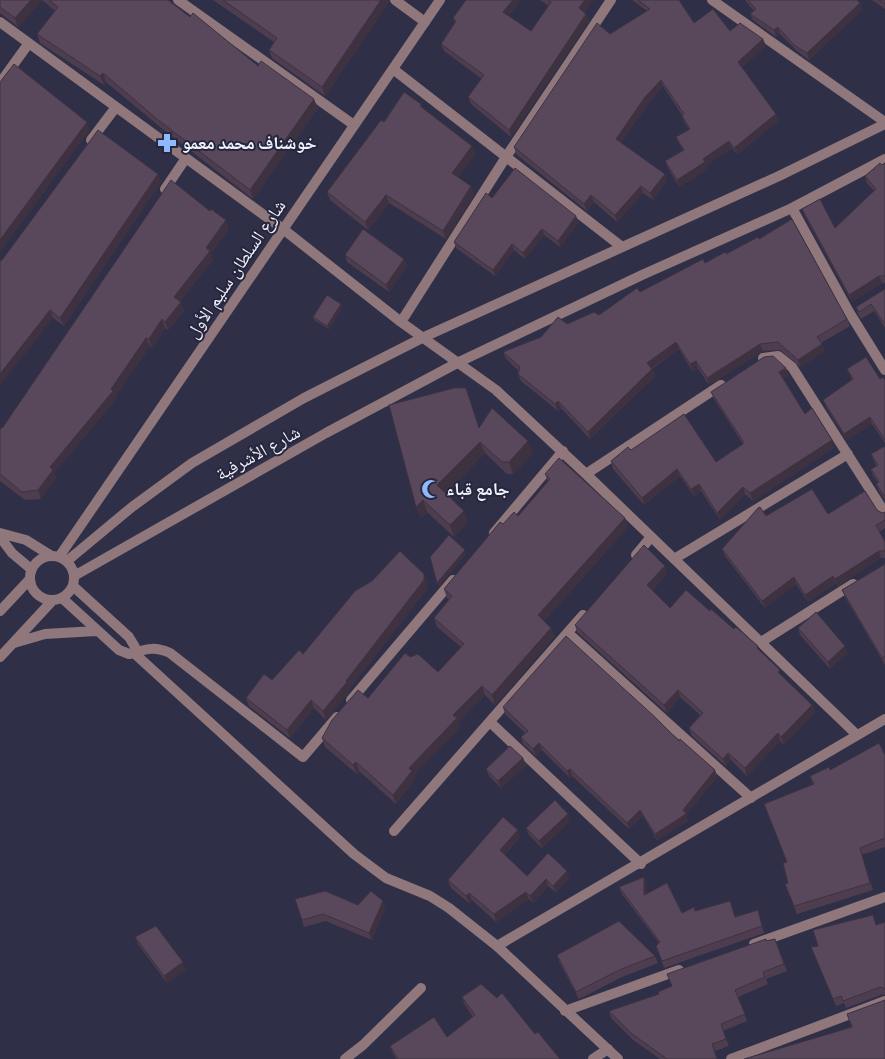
<svg xmlns="http://www.w3.org/2000/svg" width="885" height="1059" font-family="'Zilla Slab','Noto Naskh Arabic',serif">
<style>
.lines{fill:none;stroke-linecap:round;stroke-linejoin:round}
.service{stroke:#8f777b;stroke-width:10}
.minor{stroke:#8f777b;stroke-width:10}
.tertiary{stroke:#8f777b;stroke-width:10}
.wall{fill:#4d3d4f}
.shaded-wall{fill:#3e3240}
.building{fill:#59475c;stroke:#3e3240}
.labels{text-anchor:middle;dominant-baseline:central;stroke-width:4;stroke-linejoin:round;paint-order:stroke}
.poi-label{font-size:18px;font-weight:bold;fill:#f1f2fe;stroke:#26263d;text-anchor:start}
.street-label{font-size:18px;fill:#f1f2fe;stroke:#26263d}
</style>
<rect width="100%" height="100%" fill="#2f3048"/>
<g class="lines">
<path class="service" d="M636,555l15,-18
M568,633l183,165
M490,722l151,142
M394,831l189,-216"/>
<path class="minor" d="M178,0l176,125
M395,0l30,22
M712,0l173,122
M0,22l283,207 118,93 95,68 90,84 271,261
M393,69l229,178
M0,83l29,-40
M91,140l25,-33
M165,189l21,-31
M792,208l57,104 36,58
M401,322l105,-165 105,-157
M763,358l15,-2 14,11 93,146
M586,474l135,-89
M0,533l26,7 24,15
M494,533l69,-82
M0,537l12,16 19,16
M674,559l174,-105
M67,561l65,-54 60,-44 112,-65 120,-61 355,-161 106,-52
M74,576l252,-143 133,-71 183,-87 150,-67 93,-49
M761,642l92,-58
M134,653c14,-5 22,-6 36,0l133,104 34,-40
M351,700l102,-120
M754,944l131,-47
M497,946l388,-227
M565,1011l114,-41
M345,1059l18,-14 58,-57
M593,1059l15,-10
M731,1059l154,-58"/>
<path class="tertiary" d="M30 578a22 22 0 1 1 44 0a22 22 0 1 1-44 0Z
M59,557l381,-557
M73,586l56,51 6,10 -1,6 220,201 32,24 44,18 19,12 48,38 121,113
M62,598l57,52 10,4 5,-1
M0,611l30,-32
M14,643l31,-9 51,-3
M0,657l53,-57"/>
</g>
<path class="wall" d="M0,0h168l22,17 128,91 -65,91 -93,-72 -54,-45 -2,3 -64,-42 -3,-9 18,-23 -13,-11 -24,27 -18,-14z
M213,0h176v2l-64,94 -53,-38 -3,-8 5,-8z
M466,0h55l-13,16 23,15 18,-25 -9,-6h53l-9,12 2,2 3,7 -78,116 -40,-33 -3,-7 14,-18 -38,-28 -3,-7 14,-21 -2,-5z
M632,0h47l15,23 69,16 3,7 -24,21 34,47 2,7 -41,34 -5,-7 -26,17 2,4 -29,18 -11,-19 -3,-7 18,-11 -4,-6 -3,-7 13,-8 -5,-7 -2,-7 -19,-29 -15,18 -27,39 46,37 -14,20 -10,-7 -26,29 -23,-20 -7,9 -71,-57 -2,-7 96,-113 37,-23z
M745,0h112l3,3 2,7 -53,50 -12,-9 -17,-17 -4,3 -23,-17 -3,-6 4,-3z
M872,0h13v9z
M421,104l2,5 52,46 -17,22 13,9 3,9 -28,44 -57,-36 -21,27 -38,-30 -3,-8 57,-70z
M885,163v120h-3l-30,19 -47,-86 -3,-7 33,19 39,-37 -7,-8 -2,-7z
M158,174l3,8 -97,144 -11,-8 -53,-57z
M492,198l87,24 -19,25 -16,-12 -19,24 -11,-9 -19,26 -39,-28 -2,-6z
M229,229l-18,25 2,6 -33,41 4,10 -16,19 -3,-2 -13,20 -2,-2 -35,51 1,2 -62,74 2,5 -15,21 -16,1 -25,-19v-52l3,-2z
M759,239l88,80 3,7 -29,17 4,8 -25,16 -20,-17 -17,1 -54,34 -11,-17 -5,4 -14,-23 -27,20 3,7 -65,63 -29,-31 -3,3 -37,-30 -3,-7 1,-3 -13,-12 -3,-7 38,-15 26,-13 32,-9 41,-23z
M345,255l59,4 3,7 -18,26 -42,-30z
M885,289v39l-11,-17 -13,8 -3,-5 -2,-7z
M342,308l-13,21 -15,-9 -1,-3z
M847,369l38,11v63l-13,-19 -25,16 -21,-33 -3,-7 29,-20z
M789,375l-6,3 22,36 30,33 -82,54 -8,-7 -25,26 -19,-29 -7,5 -14,-20 -36,29 -31,-36 -2,-8 20,-11 85,12 27,-18 -29,-45 -3,-7z
M479,427l54,26 -20,21h-6l-22,-21 -39,40 18,18 4,11 -14,15 -27,-25 -6,6 -5,-11z
M885,446v54l-6,-9 -3,-7 2,-1 -5,-7 -2,-7 5,-3 -5,-12z
M545,474l80,44 3,9 -84,94 7,7 3,9 -59,68 -10,-10 -27,28 2,5 -46,47 1,5 -19,24 -37,-33 -2,3 -32,-27 -3,-9 46,-40 42,-41 28,15 23,-25 -24,-20 -3,-9 15,-18 -2,-2 -3,-9 59,-65 15,-8 30,-34z
M877,510l5,3 3,-1v16l-6,4 6,10v16h-4l-43,28 -2,-3 -28,19 -12,-18 -31,24 -40,-52 -3,-7 44,-33 62,-2z
M885,564v101l-40,-68 -3,-7z
M667,573l-15,17 18,18 40,3 50,41 23,25 29,28 3,7 -31,33 -4,-4 -33,35 -16,-16 -5,6 -34,-30 -3,-8 11,-13 -20,-18 -13,16 -90,-81 -2,-7z
M424,574l3,8v7l-77,99v3l-24,29 -12,-12 -24,30 -41,-32 -3,-8 26,-18 31,-26z
M798,628l50,25 -18,16 -30,-34z
M503,707l176,34 36,29 2,7 -31,38 2,6 -31,19 -14,-24 -14,13 -57,-53 -2,2 -28,-28 -6,6 -13,-12 -2,-7 4,-4 -20,-19z
M885,755v92l-23,8 11,35 -76,24 -12,-30 3,-1 -1,-21 26,-77 -3,-9z
M523,758l3,7 -25,23 -12,-12 -3,-7z
M570,821l-28,27 -13,-13 -3,-7z
M520,837l-15,18 22,21 40,-5 2,7 -13,15 -8,-7 -15,17 -4,-4 -33,23 -24,-22 -3,3 -18,-15 -3,-8z
M647,884v10l35,19 13,-2 35,-10 5,16 23,-7 6,23 -100,35 -8,-22 3,-3 -37,-49 -3,-7z
M295,899l63,6 27,3 -13,32 -46,-19 -22,6z
M885,922v73l-2,-1 -37,14 -2,-5 -8,3 -25,-59 7,-1z
M135,937l51,32 -19,14 -29,-39z
M775,939l12,32 -21,8 2,5 -30,13 9,24 -24,10 6,15 -14,5 2,8h-57l-27,-19 -22,-22 -2,-7 50,-17 13,-7 94,-46z
M557,955l98,1 3,7 -36,14 -43,22 -20,-37z
M462,997l73,37 25,25h-164l-3,-5 -3,-8 57,-9 26,-20 -8,-12z"/>
<path class="shaded-wall" d="M31,0h11l-24,27 -3,-9z
M381,0h8v2l-64,94 -3,-9z
M513,0h8l-16,19 -2,-7z
M585,0h8l-11,15 -3,-7z
M860,3l2,7 -53,50 -2,-7z
M586,14l3,7 -78,116 -2,-7z
M778,27l2,7 -4,3 -2,-7z
M763,39l3,7 -26,23 -2,-7z
M103,73l3,9 -2,3 -4,-9z
M661,80l2,6 -15,18 -29,42 -3,-7 29,-42z
M314,99l4,9 -65,91 -3,-9z
M776,114l2,7 -41,34 -3,-7z
M87,122l3,8 -90,122v-12z
M729,141l3,7 -26,17 2,4 -29,18 -2,-7 26,-21z
M472,146l3,9 -20,26 -3,-8z
M158,174l3,8 -97,144 -4,-8z
M665,174l2,6 -14,20 -3,-7z
M471,186l3,9 -28,44 -3,-8z
M641,186l2,7 -26,29 -2,-7z
M386,195l3,8 -21,27 -3,-8z
M591,195l3,7 -7,9 -3,-7z
M576,216l3,6 -19,25 -2,-6z
M226,220l3,9 -18,25 2,6 -36,45 -3,-8 32,-49z
M542,229l2,6 -19,24 -2,-6z
M512,244l2,6 -19,26 -2,-6z
M404,259l3,7 -18,26 -3,-7z
M879,276l3,7 -30,19 -3,-7z
M181,302l3,9 -16,19 -3,-8z
M341,304l1,4 -13,21 -2,-3z
M50,310l3,8 -53,68v-12z
M162,319l3,9 -13,20 -3,-9z
M146,338l4,8 -35,51 1,2 -62,74 2,5 -15,21 -3,-9 12,-23 61,-78z
M676,342l3,7 -30,21 -2,-7z
M760,344l3,7 -54,34 -2,-7z
M822,344l3,7 -25,16 -2,-7z
M696,361l2,7 -5,4 -3,-8z
M786,368l3,7 -8,4 -2,-7z
M652,369l3,7 -65,63 -2,-7z
M558,401l3,7 -3,3 -3,-7z
M870,417l2,7 -25,16 -3,-6z
M832,440l3,7 -82,54 -3,-8z
M528,441l5,12 -20,21 -4,-12z
M480,442l5,11 -43,44 -5,-12z
M677,469l3,7 -36,29 -2,-7z
M699,484l2,7 -7,5 -3,-7z
M743,487l2,7 -25,26 -3,-7z
M423,500l4,12 -6,6 -5,-11z
M464,511l4,11 -14,15 -4,-12z
M625,518l3,9 -87,97 -3,-9z
M465,550l1,4 -27,33 -2,-4z
M879,551l2,7 -43,28 -3,-7z
M665,566l2,7 -18,19 -2,-7z
M424,574l3,8v7l-77,99v3l-24,29 -3,-9z
M833,576l3,7 -28,19 -3,-7z
M794,577l2,7 -31,24 -3,-7z
M551,628l3,9 -59,68 -3,-10z
M845,646l3,7 -18,16 -2,-7z
M482,686l3,9 -27,28 2,5 -46,47 1,5 -19,24 -3,-9 16,-27 44,-53z
M678,690l2,7 -13,16 -3,-8z
M311,700l3,8 -24,30 -3,-8z
M812,705l3,7 -31,33 -3,-8z
M778,733l2,8 -33,35 -2,-8z
M539,743l3,7 -6,6 -3,-7z
M728,753l3,7 -5,6 -3,-7z
M523,758l3,7 -25,23 -3,-7z
M356,762l3,9 -2,3 -4,-9z
M570,769l2,7 -2,2 -3,-7z
M715,770l2,7 -31,38 2,6 -31,19 -2,-6 28,-24z
M640,810l3,6 -14,13 -2,-6z
M568,814l2,7 -28,27 -3,-7z
M518,830l2,7 -17,20 -3,-7z
M567,871l2,7 -13,15 -3,-7z
M644,877l3,7v18l-3,-7z
M546,879l2,7 -15,17 -3,-7z
M526,892l3,7 -33,23 -2,-8z
M469,893l3,7 -3,3 -3,-7z
M383,901l2,7 -13,32 -3,-7z
M183,962l3,7 -19,14 -3,-7z"/>
<path class="building" d="M0,0h31l-16,18 -15,-11z
M49,0h119l22,17 3,-4 65,53 3,-5 53,38 -64,91 -93,-71 -54,-46 -3,3 -63,-42 21,-27z
M223,0h158l-59,87 -53,-37 8,-12z
M466,0h47l-10,12 28,19 20,-29 -3,-2h37l-6,8 7,6 -77,116 -41,-33 16,-22 -43,-31 15,-23 -3,-3z
M638,0h41l15,23 19,-14 17,22 10,-8 23,16 -25,23 38,52 -42,34 -5,-7 -26,18 2,3 -28,18 -12,-19 19,-11 -8,-13 14,-8 -8,-13 2,-2 -23,-34 -16,17 -29,42 49,35 -15,19 -9,-7 -26,29 -24,-20 -7,9 -70,-57 83,-124 13,11 40,-25z
M748,0h109l3,3 -53,50 -13,-8 -16,-18 -4,3 -24,-16 6,-5z
M879,0h6v4z
M14,64l73,58 -87,118v-158z
M404,92l17,12 -1,2 52,40 -20,27 19,13 -28,45 -57,-36 -21,27 -38,-30 54,-72 3,2z
M98,130l60,44 -98,144 -10,-8 -50,64v-113l2,-1z
M880,163l2,2 3,-2v113h-6l-30,19 -47,-86 18,-10 15,29 41,-39 -11,-13z
M515,168l61,48 -18,25 -16,-12 -19,24 -11,-9 -19,26 -39,-28 32,-49 6,5z
M171,180l39,31 1,-2 15,11 -20,28 4,3 -36,46 7,5 -16,20 -3,-3 -13,20 -3,-1 -35,51 2,2 -63,76 3,3 -15,20 -16,2 -22,-18v-45l3,-2z
M792,219l55,100 -30,18 5,7 -24,16 -20,-18 -18,2 -53,34 -11,-17 -6,3 -14,-22 -29,21 5,6 -64,63 -30,-31 -3,3 -37,-30 2,-7 -17,-15 38,-15 17,-20 9,7 27,-12 5,3 38,-27 3,4 63,-33 2,4 20,-11 1,2 32,-17 1,2z
M363,229l41,30 -18,26 -41,-30z
M885,289v33l-1,1 -13,-19 -12,8 -3,-5z
M327,295l14,9 -14,22 -14,-9z
M773,356l13,12 -7,4 26,42 7,-6 20,32 -82,53 -7,-6 -26,26 -18,-29 -8,5 -14,-20 -35,29 -31,-37 17,-14 3,3 53,-36 32,48 27,-18v-3l-32,-49 53,-35z
M866,357l14,22 3,-2 2,3v60l-15,-23 -26,17 -21,-34 30,-21 -6,-10z
M454,388h12l13,40 13,-20 36,33 -19,21h-7l-22,-20 -43,43 27,26 -14,14 -27,-25 -7,7 -27,-102z
M885,446v51l-9,-13 3,-2 -8,-13 7,-4 -7,-11z
M559,458l66,60 -87,97 13,13 -59,67 -10,-9 -29,29 4,3 -48,50 3,3 -19,24 -37,-33 -3,3 -31,-27 10,-18 26,-30 10,8 37,-45 5,4 8,-3 20,18 26,-28 -30,-26 18,-22 -8,-7 56,-67 3,2 11,-12 4,4 32,-37 -5,-5z
M812,489l16,25 37,-23 12,19 5,3 3,-1v8l-9,5 9,17v9h-6l-44,28 -2,-3 -28,19 -11,-18 -32,24 -40,-52 36,-41 2,-1 6,9z
M449,535l16,15 -28,33 -7,-26z
M644,545l21,21 -18,19 23,23 16,-18 24,21 1,-2 23,20 2,-2 22,19 -1,2 23,22 -2,2 34,33 -31,32 -3,-4 -33,35 -17,-15 -5,6 -34,-31 14,-15 -25,-23 -14,15 -89,-80z
M400,551l24,23v6l-78,101 1,1 -24,29 -12,-11 -24,30 -41,-32 18,-24 8,6 27,-30 4,4 52,-63 17,-10z
M885,564v92l-3,2 -40,-68z
M816,612l29,34 -17,16 -30,-34z
M566,636l89,81 24,24 1,-2 35,31 -32,40 3,4 -31,20 -15,-24 -13,13 -57,-54 -3,2 -28,-28 -6,6 -12,-12 7,-6 -25,-24z
M879,743l6,12v83l-25,10 10,35 -76,23 -9,-22 3,-1 -5,-20 4,-1 -23,-58 50,-20 -4,-8 19,-9 1,3z
M510,746l13,12 -25,23 -12,-12z
M555,800l13,14 -29,27 -13,-13z
M503,817l15,13 -18,20 27,26 21,-23 19,18 -14,15 -7,-7 -16,17 -4,-4 -32,22 -25,-21 -3,3 -18,-16z
M644,877v18l23,-12 15,30 12,-6 1,4 35,-10 5,16 23,-7 4,16 -100,35 -6,-15 4,-4 -41,-55z
M325,891l33,14 13,-14 12,10 -14,32 -46,-19 -21,6 -7,-21z
M873,915l3,10 9,-3v67l-5,-2 -37,14 -2,-5 -8,3 -22,-52 7,-1 -5,-16z
M619,921l36,35 -36,14 -43,22 -19,-37z
M156,926l27,36 -19,14 -29,-39z
M766,939v2l9,-2 9,25 -21,8 2,5 -30,13 10,24 -24,10 5,15 -14,5 5,15h-50l-36,-26 -22,-22 50,-17 -1,-2 14,-6 -5,-12z
M481,984l16,14 5,-5 33,41 3,-2 22,27h-162l-8,-13 44,-29 13,20 28,-22 -13,-18z
M885,1000v59h-141l108,-32 -5,-13z"/>
<defs>
<g id="pharmacy-bare" transform="scale(1.5)"><path d="M-2-6h4v4h4v4h-4v4h-4v-4h-4v-4h4Z" fill="#8eb9fc" stroke="#26263d" stroke-width="2.5" paint-order="stroke"/></g>
<g id="mosque-bare" transform="scale(1.5)"><path d="M3.5-4.9A6 6 0 1 0 3.5 4.9A5 5 0 1 1 3.5-4.9Z" fill="#8eb9fc" stroke="#26263d" stroke-width="2.5" paint-order="stroke"/></g>
</defs>
<g fill-rule="evenodd">
<use href="#pharmacy-bare" x="167" y="143"/>
<use href="#mosque-bare" x="431" y="489"/>
</g>
<g class="labels">
<g class="poi-label">
<text x="182" y="143">خوشناف محمد معمو</text>
<text x="446" y="489">جامع قباء</text>
</g>
<g class="street-label">
<text transform="translate(236 269) rotate(-56)">شارع السلطان سليم الأول</text>
<text transform="translate(258 453) rotate(-29)">شارع الأشرفية</text>
</g>
</g>
</svg>
